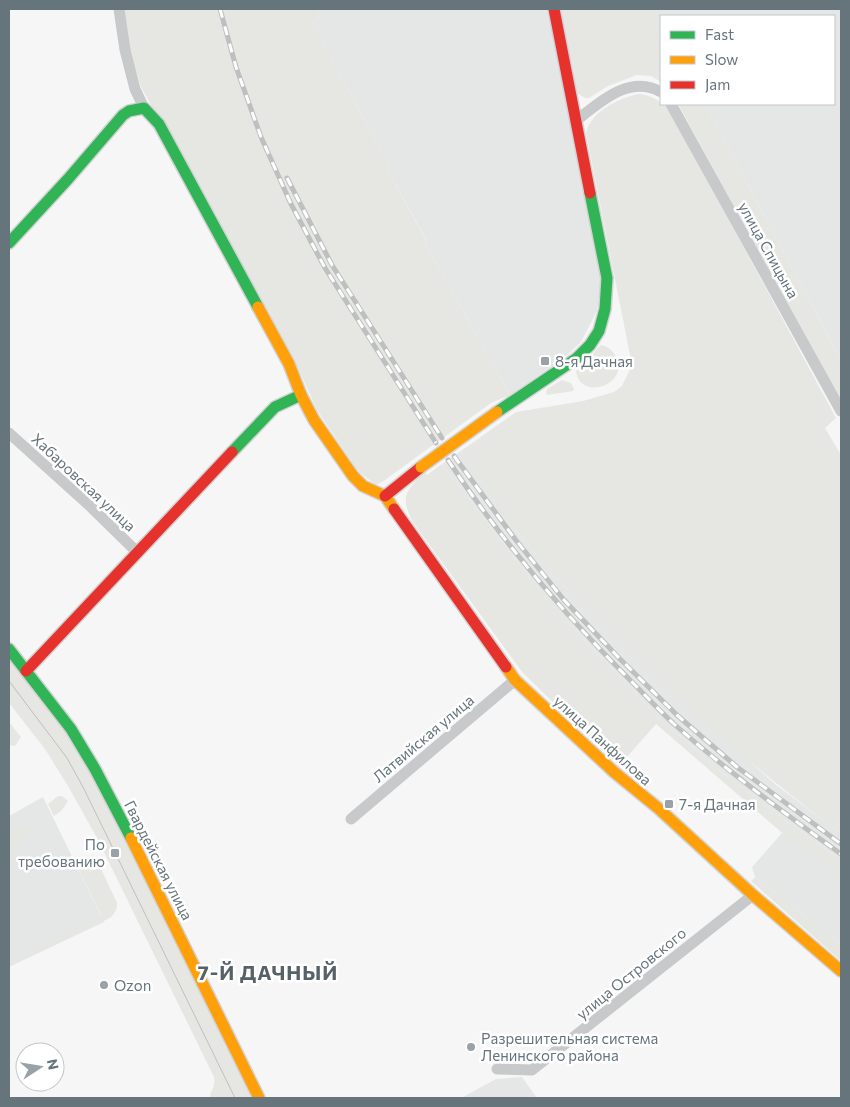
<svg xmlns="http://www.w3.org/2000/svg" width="850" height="1107" font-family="Commissioner,sans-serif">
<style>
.built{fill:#e5e7e6}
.green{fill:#e6e7e3}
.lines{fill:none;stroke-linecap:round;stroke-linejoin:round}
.fast-casing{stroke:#d1d2d3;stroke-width:14}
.slow-casing{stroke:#d1d2d3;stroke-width:14}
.jam-casing{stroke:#d1d2d3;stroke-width:14}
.street{stroke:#c7c9ca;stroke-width:11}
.fast{stroke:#30b455;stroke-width:11}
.slow{stroke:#ff9f0a;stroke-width:11}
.jam{stroke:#e5322d;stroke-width:11}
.tram{stroke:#bec0c0;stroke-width:1}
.rail-casing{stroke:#bec0c0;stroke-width:5}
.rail{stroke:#fff;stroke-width:3;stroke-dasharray:9;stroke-linecap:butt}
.slow-bridge-casing{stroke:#d1d2d3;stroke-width:14;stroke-linecap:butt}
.slow-bridge{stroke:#ff9f0a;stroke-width:11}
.poi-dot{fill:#98a2a7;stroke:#fff;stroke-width:2}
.labels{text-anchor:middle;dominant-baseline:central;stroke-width:5;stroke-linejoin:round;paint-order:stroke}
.street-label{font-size:15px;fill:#66757c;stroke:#fff}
.poi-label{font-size:15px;fill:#66757c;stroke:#fff;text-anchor:start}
.district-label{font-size:20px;font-weight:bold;letter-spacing:1px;fill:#576268;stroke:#fff}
</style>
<rect width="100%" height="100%" fill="#f6f6f6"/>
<path class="built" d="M316,9h231l55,267 -5,35 -16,31 -15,14 -56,39 -85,-152 2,-2 -41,-73 3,-2 -77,-144 9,-5z
M654,9h187v351l-136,-256h129v-88h-173v7z
M461,451l57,82 47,54 56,58 154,139 66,50v27l-111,-82 -70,-60 -110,-115 -108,-140z
M43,797l61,125 -95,45v-151z
M782,833l59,43v68l-86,-67 -3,-10z
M522,1077l15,21h-76l35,-19z"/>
<path class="green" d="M124,9h192l5,8 -9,5 77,144 -3,2 41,74 -2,1 85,152 -19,8 -109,79 -6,3 -18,-14 -41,-61 -22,-49 -154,-274 -12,-38z
M560,9h94l7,14v59l-10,-6 -14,-1 -29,11 -19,12h-4l-8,-5z
M638,94c14,1 22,7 31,15l167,309 -11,10 16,27v379c-116,-89 -228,-186 -321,-299 -22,-27 -40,-57 -59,-84l55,-39 67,-11 31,-9 8,-6 10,-21 -46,-232c5,-22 32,-34 52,-39z
M678,104h27l136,256v41z
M601,345c6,1 12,5 15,12 14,29 -37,44 -40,14z
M562,380l9,3 3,6 -1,2 -26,4 -1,-3 1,-3z
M442,464l108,140 110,115 70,60 111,82v15l-53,-38 -132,-114 -37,42 -96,-93 -111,-152c-12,-26 -6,-29 12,-49l3,3z
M9,657l57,74 25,40 162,327h-43c0,-8 6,-11 4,-21l-117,-239 -29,-52 -23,-37 -36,-46z
M9,722l12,15 -6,9 -6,-1z
M58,796h4l6,5 -6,9 -8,6 -6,-12z
M29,819l8,10 -23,19 3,7 -8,6v-26z
M95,856l22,47c0,7 -2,10 -7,15l-73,35h-5l-2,-5 71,-33 -26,-53z
M755,877l86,67v17l-90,-80z"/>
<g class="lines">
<g class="fast-casing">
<path id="fast" d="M9,243l59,-64 55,-64 6,-4 15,-3 15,16 99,183
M497,412l80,-54 13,-13 9,-14 6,-22 2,-31 -17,-85
M232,452l43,-45 26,-12
M9,649l62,80 24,40 36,69"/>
</g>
<g class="slow-casing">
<path id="slow" d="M258,307l31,57 12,31 13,25 39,56 10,10 22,10 9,13
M506,667l9,13 99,92 44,36 95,87 88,76
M131,838l128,260"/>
</g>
<g class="jam-casing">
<path id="jam" d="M554,9l36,184
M385,496l36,-29
M394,509l112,158
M26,671l206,-219"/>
</g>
<path class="street" d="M119,9l6,41 10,39 9,19
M671,104l170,307
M577,120c23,-18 53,-46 84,-28
M9,433l81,73 48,47
M351,819l164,-139
M497,1069l35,1 221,-175"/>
<use href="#fast" class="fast"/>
<use href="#slow" class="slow"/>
<use href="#jam" class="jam"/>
<path class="tram" d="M9,681l58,77 16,29 152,311"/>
<g class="rail-casing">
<path id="rail" d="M220,9l16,58 25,70 30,67 34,64 111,175
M287,178l45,87 110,173
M454,456l61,83 49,61 56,59 58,57 59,51 104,77
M448,460c53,80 115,153 183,221 14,14 28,29 43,43 53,47 110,89 167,130"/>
</g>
<use href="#rail" class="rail"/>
<g class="slow-bridge-casing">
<path id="slow-bridge" d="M421,467l76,-55"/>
</g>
<use href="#slow-bridge" class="slow-bridge"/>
</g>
<g class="poi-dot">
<rect x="540" y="356" width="10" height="10" rx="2.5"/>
<rect x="664" y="799" width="10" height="10" rx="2.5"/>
<rect x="110" y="848" width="10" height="10" rx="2.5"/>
<circle cx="104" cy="985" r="5"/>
<circle cx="471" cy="1047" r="5"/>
</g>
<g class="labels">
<g class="street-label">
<text transform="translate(769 250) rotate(61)">улица Спицына</text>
<text transform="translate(84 482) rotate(43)">Хабаровская улица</text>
<text transform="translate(423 738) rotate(-40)">Латвийская улица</text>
<text transform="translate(603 740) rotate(42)">улица Панфилова</text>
<text transform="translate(159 860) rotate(63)">Гвардейская улица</text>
<text transform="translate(631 973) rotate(-39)">улица Островского</text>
</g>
<g class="poi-label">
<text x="555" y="361">8-я Дачная</text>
<text x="679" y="804">7-я Дачная</text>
<text x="105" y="844" text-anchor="end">По<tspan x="105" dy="17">требованию</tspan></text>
<text x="114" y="985">Ozon</text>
<text x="481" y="1038">Разрешительная система<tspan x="481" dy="17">Ленинского района</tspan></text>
</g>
<g class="district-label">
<text x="268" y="972">7-Й ДАЧНЫЙ</text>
</g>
</g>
<rect width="850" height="1107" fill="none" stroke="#66757c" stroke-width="20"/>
<rect x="660" y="15" width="175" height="90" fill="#ffffff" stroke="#c2c8cb"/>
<rect x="670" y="31" width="25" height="8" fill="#30b455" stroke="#c2c8cb"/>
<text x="705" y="40" font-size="15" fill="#66757c">Fast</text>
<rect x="670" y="56" width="25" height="8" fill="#ff9f0a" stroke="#c2c8cb"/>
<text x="705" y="65" font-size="15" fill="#66757c">Slow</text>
<rect x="670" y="81" width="25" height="8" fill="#e5322d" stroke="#c2c8cb"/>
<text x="705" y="90" font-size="15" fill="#66757c">Jam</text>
<g transform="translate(40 1067) rotate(78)"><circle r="24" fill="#ffffff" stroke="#c2c8cb"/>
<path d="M0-4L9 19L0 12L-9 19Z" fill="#98a2a7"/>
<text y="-8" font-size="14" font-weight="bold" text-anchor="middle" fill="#66757c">N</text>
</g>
</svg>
